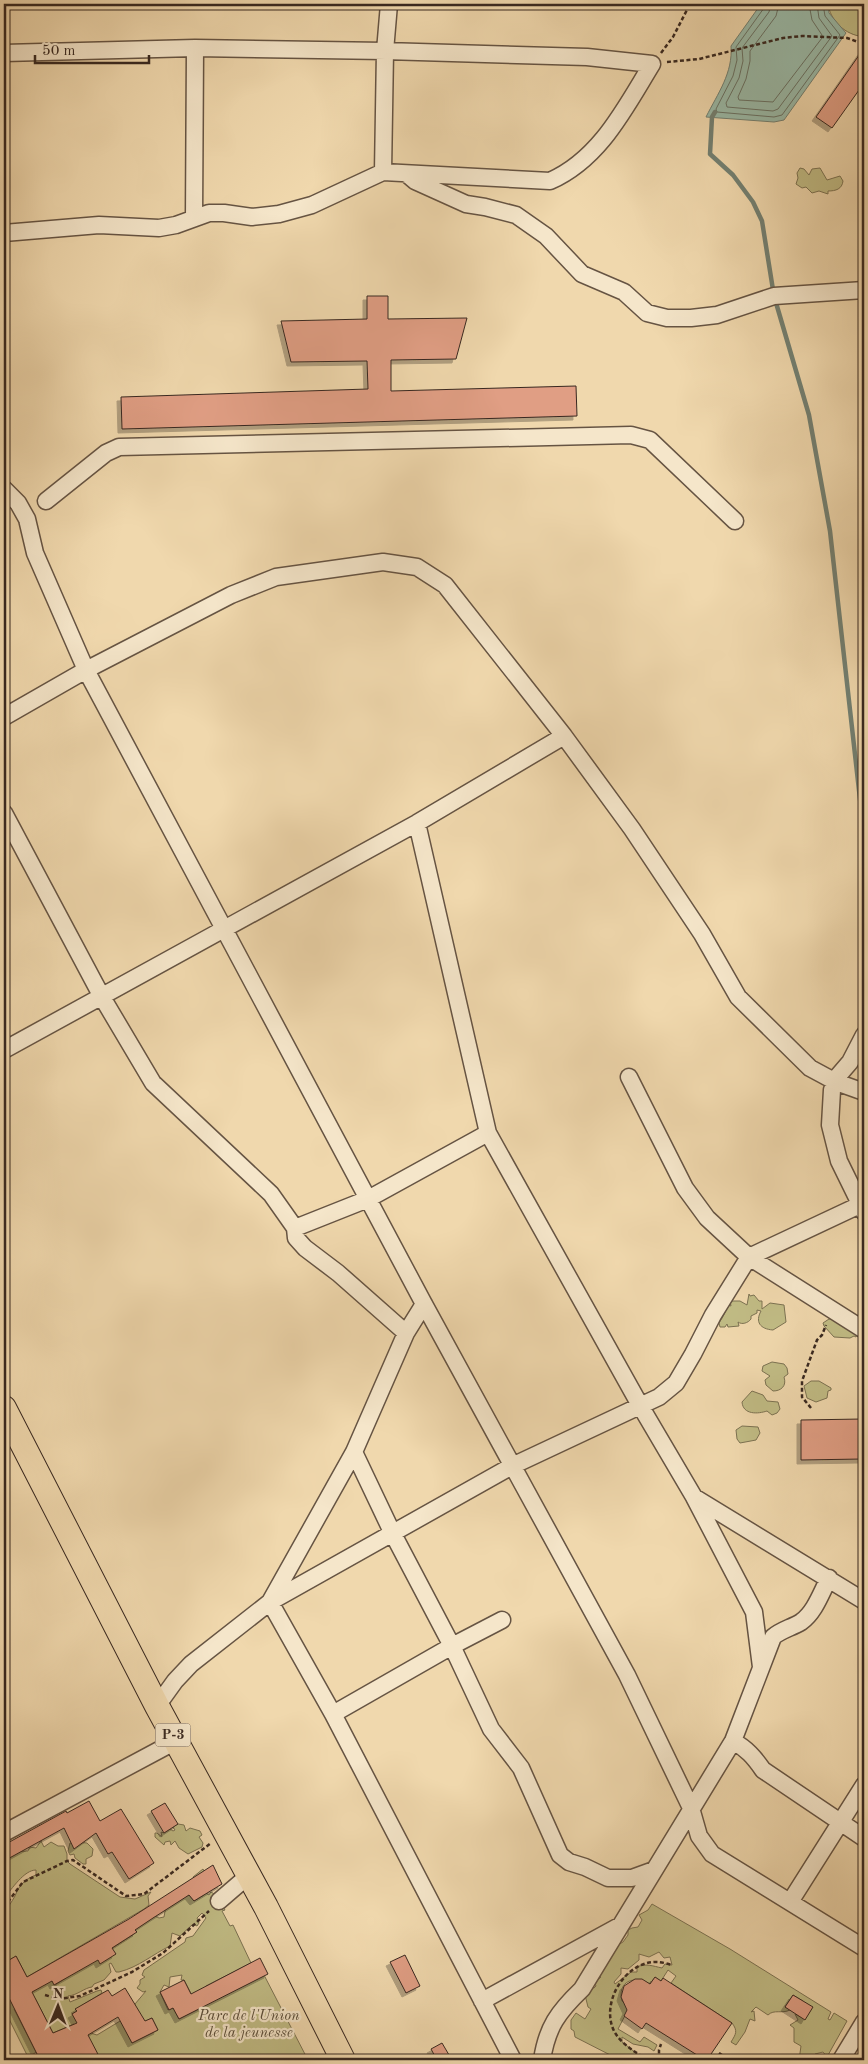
<svg xmlns="http://www.w3.org/2000/svg" width="868" height="2064" font-family="'Old Standard TT',serif">
<style>
.green{fill:#c1bc85;stroke:#7c7252;fill-rule:evenodd}
.water{fill:#9abaa8;stroke:#738072}
.lines{fill:none;stroke-linecap:round;stroke-linejoin:round}
.shore{stroke:#697164;stroke-width:1}
.stream{stroke:#738072;stroke-width:4.5}
.building{fill:#e09e84;stroke:#382820;filter:url(#shadow)}
.minor-casing{stroke:#665443;stroke-width:19}
.highway-casing{stroke:#382820;stroke-width:26}
.path{stroke:#382820;stroke-width:2.5;stroke-dasharray:4 2.5;stroke-linecap:butt}
.minor{stroke:#f5e6ca;stroke-width:16}
.highway{stroke:#f0d8ad;stroke-width:24}
.labels{text-anchor:middle;dominant-baseline:central;stroke-width:4.5;stroke-linejoin:round;paint-order:stroke}
.shield{fill:#f5e6ca;stroke:#716153;stroke-width:1}
.shield-label{font-size:14px;font-weight:bold;fill:#382820}
.park-label{font-size:15px;font-style:italic;fill:#5a4d39;stroke:#f5e6ca}
</style>
<defs>
<filter id="shadow"><feDropShadow dx="-4" dy="4" stdDeviation="0" flood-color="#0004"/></filter>
</defs>
<rect width="100%" height="100%" fill="#f0d8ad"/>
<filter id="stains"><feTurbulence type="fractalNoise" baseFrequency=".004" numOctaves="4"/><feColorMatrix values="0 0 0 0 .2 0 0 0 0 .09 0 0 0 0 .02 0 0 0 .5 -.17"/></filter>
<radialGradient id="worn" r=".72"><stop offset=".6" stop-color="#630" stop-opacity="0"/><stop offset="1" stop-color="#630" stop-opacity=".3"/></radialGradient>
<path class="green" d="M828,4h36c0,11 3,24 -5,32 -16,-3 -29,-17 -31,-32z
M800,168l4,1 5,6 3,-6 8,-1 7,12 13,-4 3,5c-1,8 -7,10 -15,10v3l-9,-3 -7,2 -6,-6 -4,1 -6,-4 2,-6 -1,-5z
M749,1294l1,2 4,-1 5,6h3v8l8,-6 14,2 2,17 -13,8c-13,-1 -18,-8 -12,-19l-4,-1v3l-6,3v3c-3,4 -9,6 -13,3l1,4 -11,1 -1,-3 -2,3h-5l-1,-4c4,-6 7,-12 9,-18l3,1 -1,-5h10l7,4z
M829,1319h8l20,15 -1,3 -2,-1 -4,2 -16,-1 -10,-11 -1,-3z
M772,1362l12,2 3,4 1,6 -4,3c3,9 -3,14 -11,14l-7,-6 -1,-5 5,-4 -8,-5 1,-5z
M811,1381h8l12,7v2l-3,1 -1,7 -11,4 -9,-4 -3,-12z
M752,1391l11,4 4,6 11,1 2,7 -3,4 -5,2 -5,-4c-9,3 -24,4 -25,-9z
M742,1426l16,1 2,6 -4,7 -16,3 -3,-4 -1,-9z
M178,1824l6,1 2,6 4,-3 10,3 2,4 -3,2 4,6 -1,4 -14,7 -9,-6 -4,-7 -4,4 -1,-4 -5,1 -1,3 -9,-8v-4h2l5,4 -1,-5 3,1 6,-4 3,2 2,-1 -2,-3z
M41,1841l3,6 7,-5 7,4h6l3,8v7l3,3 50,33 15,2 16,-7 -3,4 1,9 -5,4 -117,68 -11,-21 -8,5c0,-16 -7,-31 -3,-47 2,-7 7,-12 10,-18 4,-11 10,-17 21,-21v-5c-12,0 -24,19 -32,28v3v-40l5,-9 19,-1 2,-4 6,1z
M74,1842l13,1 6,6 -1,7 -6,3v5h-3l-8,-6 -1,-4 -4,1 -2,-4 2,-8z
M203,1869l7,13 -4,11 3,2 2,-3 5,3 9,15 -3,1 8,15 3,-1 18,38 -45,23 58,-11 44,85h-209l-5,-13 -26,13h-14l-3,-5 -15,5 3,-2 -3,-6 -5,4 -4,-1 -23,-46v-21l8,15 22,-12 16,-12 5,6 79,-51 -2,-5 23,-13 4,2 5,-1 2,-11 23,-11 5,6 10,-6 -11,-18zM202,1913l4,5 -13,18 -7,2 -1,4 -41,28 -2,5 3,2 -5,3v4l-3,4 6,4 3,-1 -11,13v8l-38,23c-10,-2 -20,-12 -25,-21l5,-3 -1,-2 26,-16 -1,-3 -4,1 -27,11 -2,-6c10,-1 16,-8 24,-9l2,-3 10,-4 7,-8 -2,-8 2,-1 5,9h3c20,-5 34,-18 51,-26l2,-13 8,3 13,-12 4,2 2,-3 -2,-5zM182,1975l-1,5h3l15,29 -20,10 -6,-11 -5,2 -8,-18 4,-7 5,2 1,-10zM35,1998l18,35 21,-9 5,9 -43,19 -22,-43zM152,2018l6,12 -26,13 -6,-12z
M652,1904l78,45 101,63 -3,7 2,1 4,-7 13,8 -20,36 -4,-5 -8,2 1,4 7,2h-24l2,-14 -7,-4v-14l-4,-3 8,-5 -3,-6 6,3 2,-16 -10,-6 -8,12 5,3c-8,4 -16,-1 -22,5l-12,-8 -5,5 3,-1 1,10 -5,-2 -5,13 -9,13 -5,-3c5,-8 7,-11 1,-19l-61,-40 5,-7 -8,-6 -7,11 -6,-4 -5,7c-16,-9 -33,-3 -28,17l7,7 -11,21 22,13 4,-5 13,8 -3,6 -6,-4 -15,-3 -11,-7v5l23,18h-25l-45,-23 -1,-6 -3,-2v-9l5,-7 9,6 6,-10 -3,-2 -3,-12 5,-8 4,1 2,-2 -1,-3 6,-6 -5,-3 20,-28 7,-4 5,-7v-5l4,-2 6,-1 4,-7 -3,-5 9,-5zM659,1952l5,6 6,-1 2,8 -7,-1 -3,4c-9,-2 -17,-5 -25,-1v5h-6l-16,12 -1,-2 7,-8v-6l7,1 11,-9v-6l10,3z"/>
<path class="water" d="M761,4h67l1,9 17,20 -62,87 -10,2 -68,-5c12,-24 27,-44 25,-71z"/>
<g class="lines">
<path class="shore" d="M765,4l-1,4 -28,39 1,13 -4,16 -17,33 1,3 57,5 8,-2 58,-80 -15,-19 -2,-12
M771,4l-2,8 -27,36 1,13 -4,17 -13,25 1,4 46,4 5,-2 54,-73 -13,-18 -2,-14
M779,4l-3,12 -26,35v10l-4,18 -8,18 1,3 34,2 49,-64v-3l-10,-15 -3,-16"/>
<path class="stream" d="M715,112l-3,5 -2,37 23,21 20,27 9,19 12,75 35,119 21,116 34,304"/>
</g>
<path class="building" d="M864,48v35l-32,45 -16,-11z
M367,296h21v23l79,-1 -11,41 -65,1v31l185,-5 1,30 -455,13 -1,-32 247,-8 -1,-28 -76,1 -10,-41 86,-2z
M862,1419v40l-61,1v-40z
M89,1801l11,20 21,-12 33,54 -25,16 -17,-27 -4,2 -12,-21 -22,16 -10,-21 -60,33v-16l62,-34 1,2z
M165,1803l13,21 -14,9 -13,-22z
M213,1865l9,19 -28,17 -5,-6 -36,23 -18,12 2,2 -25,16 4,6 -16,10 -2,-4 -44,25 -2,-4 -20,11 21,41 24,-10 -5,-9 5,-3 -2,-2 33,-19 4,6 13,-8 20,33 7,-3 6,12 -26,13 -14,-26 -30,18 13,25h-61l-36,-72v-25l12,-7 11,21 102,-58z
M405,1955l15,31 -14,7 -16,-31z
M260,1958l8,16 -89,45 -6,-11 -4,2 -9,-18 24,-12 7,14z
M655,1977l6,4 2,-3 69,45 -25,37h-2l-59,-37 -4,6 -18,-13 3,-6 -6,-13 3,-11 11,-7h7l8,5z
M793,1995l20,12 -8,13 -20,-13z
M442,2043l10,17h-15l-6,-11z"/>
<g class="lines">
<g class="minor-casing">
<path id="minor" d="M4,53l191,-5 190,3 202,6 65,7c-27,44 -52,95 -102,117l-167,-9 -71,33 -33,9 -27,3 -28,-4h-15l-33,12 -17,3 -60,-3 -95,8
M383,172l2,-121 4,-47
M408,175l7,6 51,23 19,3 31,8 30,21 36,38 42,18 23,21 20,5h24l26,-3 57,-19 90,-6
M194,218l1,-170
M4,489l14,14 9,16 8,34 51,117 338,634 203,371 64,133 8,28 13,18 152,94
M46,501l60,-48 13,-6 512,-12 19,5 85,81
M4,717l82,-47 145,-75 45,-18 107,-15 34,5 28,18 119,151 68,93 70,105 36,63 72,71 26,14 28,10
M4,813l98,184 51,86 118,111 24,34 1,10 9,10 33,25 68,60
M417,823l71,310 153,274 53,90 60,115 7,55
M864,1035l-14,27 -12,14 -6,14 -2,35 9,36 25,51
M4,1050l413,-227 147,-87
M629,1077l56,111 22,30 42,39 115,73
M295,1228l73,-29 120,-66
M424,1304l-18,29 -52,119 -84,150 63,112 180,346
M354,1452l38,80 60,114 39,83 30,39 39,87 9,7 16,5 23,11h24l22,-8
M694,1497l170,104
M157,1706l18,-25 16,-17 79,-62 242,-136 147,-69 17,-14 17,-29 20,-39 36,-58 115,-54
M333,1714l119,-68 50,-26
M733,1741c14,8 21,16 30,29l101,68
M4,1833l172,-92
M219,1901l29,-25
M790,1902l74,-117
M482,2001l139,-76
M542,2060c5,-33 16,-48 40,-71l151,-248 40,-104c8,-7 18,-9 28,-15 14,-10 20,-29 28,-44
M841,2060l23,-38"/>
</g>
<g class="highway-casing">
<path id="highway" d="M4,1408l153,298 109,201 77,153"/>
</g>
<path class="path" d="M661,53l12,-16 17,-33
M667,62l32,-3 84,-21 19,-2 45,2 17,6
M811,1408l-9,-11v-16l15,-41 5,-5 4,-10
M4,1907l19,-25 44,-21 6,-1 53,36 18,-2 67,-51
M45,1995l13,4 22,-3 52,-24 31,-19 46,-42
M719,2053l10,7
M648,2060c-13,-8 -31,-18 -36,-34 -9,-28 15,-65 45,-64 5,0 11,2 15,3
M659,2060v-10l2,-6"/>
<use href="#minor" class="minor"/>
<use href="#highway" class="highway"/>
</g>
<g class="labels">
<rect class="shield" x="155.5" y="1723.5" width="35" height="23" rx="4"/>
<g class="shield-label">
<text x="173" y="1735">P-3</text>
</g>
<g class="park-label">
<text x="249" y="2016">Parc de l'Union<tspan x="249" dy="17">de la jeunesse</tspan></text>
</g>
</g>
<rect width="868" height="2064" fill="none" stroke="#f0d8ad" stroke-width="20"/>
<rect x="5" y="5" width="858" height="2054" fill="none" stroke="#382820" stroke-width="2.5"/>
<rect x="10" y="10" width="848" height="2044" fill="none" stroke="#382820"/>
<g transform="translate(58 2006) rotate(1)" stroke="#f5e6ca" stroke-width="4" paint-order="stroke">
<path d="M0-4L9 19L0 12L-9 19Z" fill="#382820"/>
<text y="-8" font-size="14" font-weight="bold" text-anchor="middle" fill="#382820">N</text>
</g>
<path d="M35 55v8h114v-8" fill="none" stroke="#382820" stroke-width="2.5"/>
<text x="42" y="55" font-size="15" fill="#382820" stroke="#f5e6ca" stroke-width="4" paint-order="stroke">50 m</text>
<rect width="100%" height="100%" filter="url(#stains)"/>
<rect width="100%" height="100%" fill="url(#worn)"/>
</svg>
